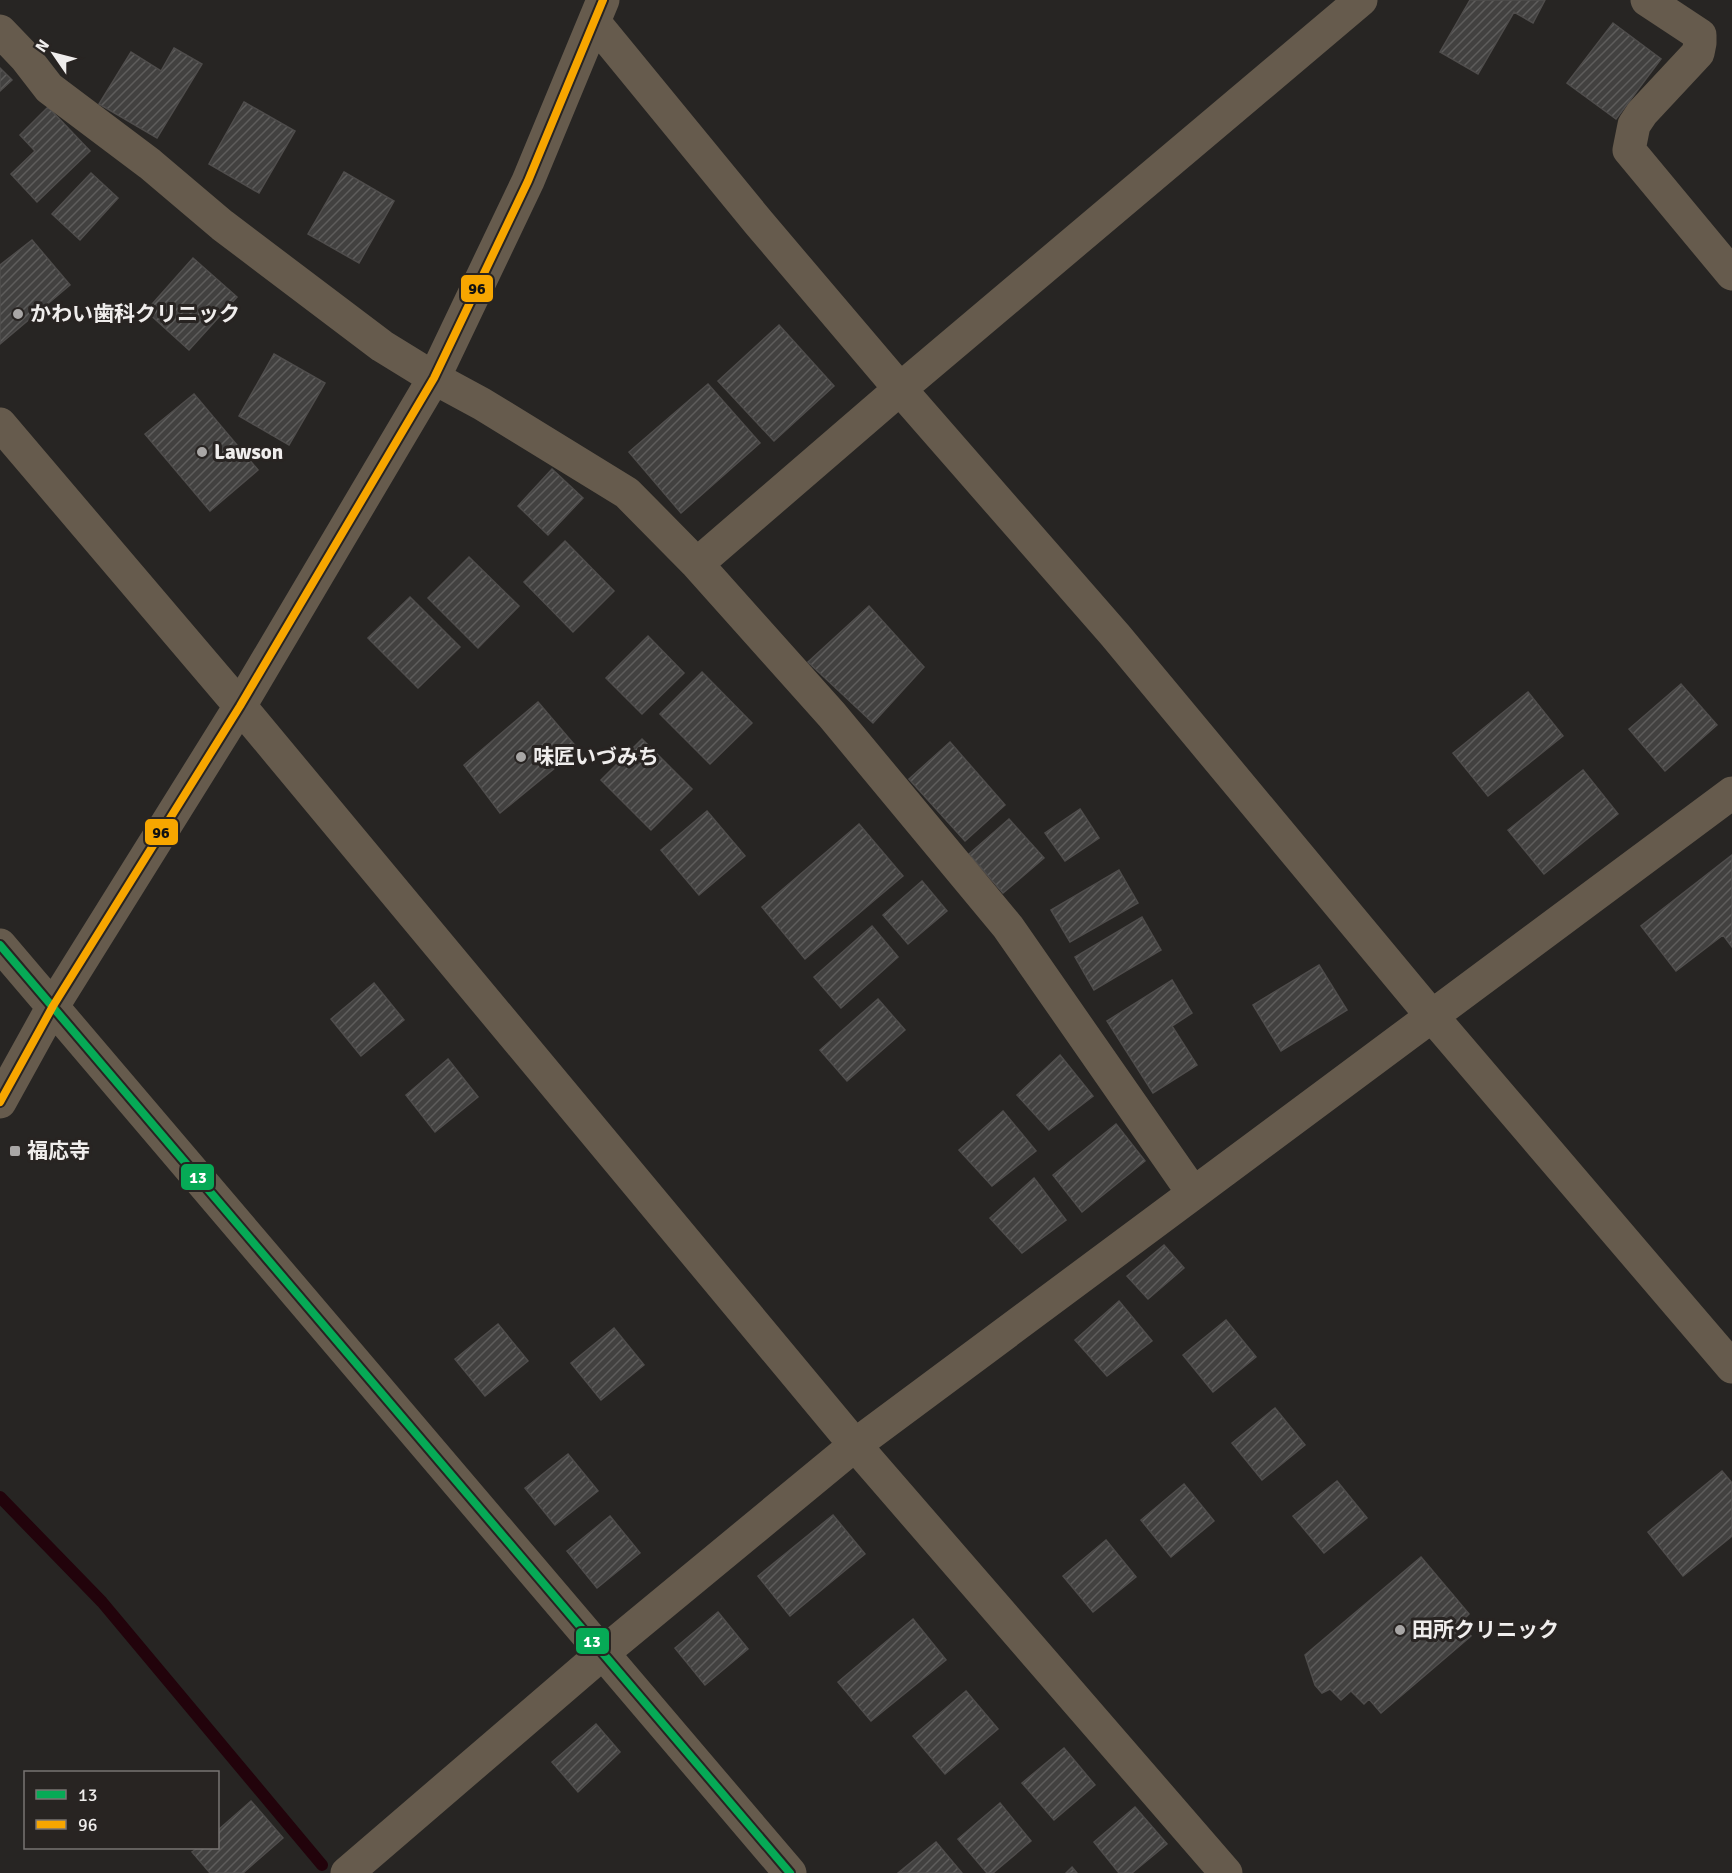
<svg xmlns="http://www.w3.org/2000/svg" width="1732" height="1873" font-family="Signika,'Noto Sans JP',sans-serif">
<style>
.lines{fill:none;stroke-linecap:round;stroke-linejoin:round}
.stream{stroke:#22030b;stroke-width:12}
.building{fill:url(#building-hatch);stroke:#4f4d4c;stroke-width:1.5}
.minor{stroke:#665b4d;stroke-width:33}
.bus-1-casing{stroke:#282422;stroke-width:12}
.bus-2-casing{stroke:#282422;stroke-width:12}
.bus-1{stroke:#06aa56;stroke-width:8}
.bus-2{stroke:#f7a600;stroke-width:8}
.poi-dot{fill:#a9a7a6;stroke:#282422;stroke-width:2}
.labels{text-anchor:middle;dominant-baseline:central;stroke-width:6;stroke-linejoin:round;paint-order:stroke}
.poi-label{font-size:21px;font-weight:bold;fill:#efedec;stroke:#282422;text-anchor:start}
.line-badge{stroke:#282422;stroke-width:2}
.badge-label{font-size:16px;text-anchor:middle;font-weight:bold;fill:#fff}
.pale-badge-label{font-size:16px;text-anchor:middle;font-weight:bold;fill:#111}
</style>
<defs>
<pattern id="building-hatch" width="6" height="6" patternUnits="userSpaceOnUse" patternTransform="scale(1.5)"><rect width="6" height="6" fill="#424140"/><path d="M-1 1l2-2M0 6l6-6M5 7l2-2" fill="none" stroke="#5e5d5c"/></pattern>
</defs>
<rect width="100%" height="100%" fill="#272523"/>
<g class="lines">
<path class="stream" d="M0,1497l102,105 220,263"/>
</g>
<path class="building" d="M1470,0h75l-12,23 -19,-11 -36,62 -38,-22z
M1613,23l48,36 -45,60 -49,-36z
M174,48l28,16 -45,74 -58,-34 32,-52 30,19z
M0,68l12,12 -12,11z
M244,102l51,29 -36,62 -50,-29z
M48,107l42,44 -53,51 -26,-28 24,-23 -15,-16z
M344,172l50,29 -35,62 -51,-29z
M91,173l27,25 -38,42 -28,-26z
M32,240l38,45 -70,59v-79z
M193,258l44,39 -48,53 -43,-39z
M779,325l55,61 -60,55 -56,-60z
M274,354l51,29 -36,62 -50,-29z
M708,384l52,59 -79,70 -52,-61z
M194,394l64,76 -48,41 -65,-77z
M552,469l31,29 -35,37 -30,-29z
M565,541l49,50 -41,41 -49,-50z
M469,557l50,49 -41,42 -50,-50z
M410,597l50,50 -42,41 -50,-50z
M869,606l55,61 -51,56 -65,-61z
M648,636l36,37 -42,41 -36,-36z
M702,672l50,51 -42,41 -50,-50z
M1681,684l36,41 -52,46 -36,-42z
M1528,692l35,44 -75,60 -35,-43z
M538,702l40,47 -78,64 -36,-48z
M642,739l50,50 -41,41 -50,-50z
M950,742l55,63 -40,36 -56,-62z
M1583,770l35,44 -74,60 -36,-44z
M1080,809l19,29 -34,23 -20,-28z
M707,811l38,45 -46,39 -38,-45z
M1009,819l35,39 -41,35 -34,-39z
M859,824l44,52 -98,83 -43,-52z
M1732,855v92l-9,-12 -47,36 -35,-45z
M1119,870l19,33 -68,39 -19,-32z
M922,881l25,30 -39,33 -25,-29z
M1142,917l19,33 -67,40 -19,-33z
M872,926l26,31 -57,51 -27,-31z
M1319,965l28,45 -66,41 -28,-46z
M1172,980l20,33 -20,13 25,39 -44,28 -46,-72z
M374,983l30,37 -43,36 -30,-37z
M878,999l27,31 -58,51 -27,-31z
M1060,1055l33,41 -44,34 -32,-35z
M448,1059l30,38 -43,35 -29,-37z
M1003,1111l33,40 -44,35 -33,-36z
M1116,1124l29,37 -63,51 -29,-37z
M1034,1178l32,42 -44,33 -32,-35z
M1164,1245l20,23 -36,31 -21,-23z
M1119,1301l33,40 -45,35 -32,-36z
M1226,1320l30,37 -43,35 -30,-37z
M498,1324l30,37 -43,35 -30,-37z
M614,1328l30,37 -43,35 -30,-37z
M1275,1408l30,37 -43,35 -30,-37z
M568,1454l30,37 -43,34 -30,-37z
M1722,1471l10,12v53l-49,40 -35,-44z
M1337,1481l30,37 -43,35 -31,-37z
M1184,1484l30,37 -43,36 -30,-37z
M833,1515l32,39 -75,62 -32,-40z
M610,1516l30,37 -43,35 -30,-37z
M1106,1540l30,37 -43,35 -30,-36z
M1421,1557l48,57 -9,9 11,13 -90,77 -12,-14 -5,5 -13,-13 -10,9 -11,-11 -8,4 -7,-8 -10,-30z
M718,1612l30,37 -43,36 -30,-37z
M913,1619l33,41 -75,61 -33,-39z
M966,1691l32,38 -53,45 -32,-38z
M596,1724l24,28 -42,40 -26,-30z
M1064,1748l31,37 -41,35 -32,-37z
M251,1801l32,37 -40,35h-33l-18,-21 6,-4h20v-18z
M1000,1803l31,38 -38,32h-6l-29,-34z
M1135,1807l32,37 -35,29h-13l-25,-31z
M936,1842l26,31h-64z
M1072,1867l5,6h-11z"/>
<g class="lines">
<path class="minor" d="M1647,0l53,35v8l-2,10 -56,60 -8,12 -5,25 103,124
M595,23l164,200 141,166 215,246 316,380 301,352
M0,31l25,26 24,31 101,76 72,61 160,121 52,32 48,26 145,89 70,71 135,151 176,212 185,266
M0,424l240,282 615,739 371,428
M697,564l203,-175 461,-389
M0,945l790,928
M0,1102l53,-96 187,-300 194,-328 94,-197 75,-181
M347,1873l256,-220 252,-208 877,-652"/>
<g class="bus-1-casing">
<path id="bus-1" d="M0,945l790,928"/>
</g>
<g class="bus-2-casing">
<path id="bus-2" d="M0,1102l53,-96 187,-300 194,-328 94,-197 75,-181"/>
</g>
<use href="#bus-1" class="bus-1"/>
<use href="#bus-2" class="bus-2"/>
</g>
<g class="poi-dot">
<circle cx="18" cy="314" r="6"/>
<circle cx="202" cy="452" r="6"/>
<circle cx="521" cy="757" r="6"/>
<rect x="9" y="1145" width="12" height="12" rx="3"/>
<circle cx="1400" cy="1630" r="6"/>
</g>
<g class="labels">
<g class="poi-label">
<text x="30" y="314">かわい歯科クリニック</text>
<text x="214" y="452">Lawson</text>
<text x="533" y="757">味匠いづみち</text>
<text x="27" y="1151">福応寺</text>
<text x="1412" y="1630">田所クリニック</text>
</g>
</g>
<g class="line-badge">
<rect x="460" y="274" width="34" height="29" rx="6" fill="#f7a600"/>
<rect x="144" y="818" width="35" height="28" rx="6" fill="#f7a600"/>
<rect x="180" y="1163" width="35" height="28" rx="6" fill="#06aa56"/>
<rect x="575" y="1627" width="35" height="28" rx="6" fill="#06aa56"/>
</g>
<g class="badge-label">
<text x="198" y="1183">13</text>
<text x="592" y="1647">13</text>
</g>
<g class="pale-badge-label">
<text x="477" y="294">96</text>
<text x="161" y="838">96</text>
</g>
<rect x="24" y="1771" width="195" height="78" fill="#282422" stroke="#787473" stroke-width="1.5"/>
<rect x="36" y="1790" width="30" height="9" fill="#06aa56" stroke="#787473" stroke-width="1.5"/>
<text x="78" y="1801" font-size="18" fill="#efedec">13</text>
<rect x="36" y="1820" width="30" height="9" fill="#f7a600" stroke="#787473" stroke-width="1.5"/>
<text x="78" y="1831" font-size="18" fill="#efedec">96</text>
<g transform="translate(54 54) rotate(305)" stroke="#282422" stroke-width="4.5" paint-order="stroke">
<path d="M0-4.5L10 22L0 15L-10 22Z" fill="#efedec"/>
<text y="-9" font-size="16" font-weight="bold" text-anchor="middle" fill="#efedec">N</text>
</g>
</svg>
